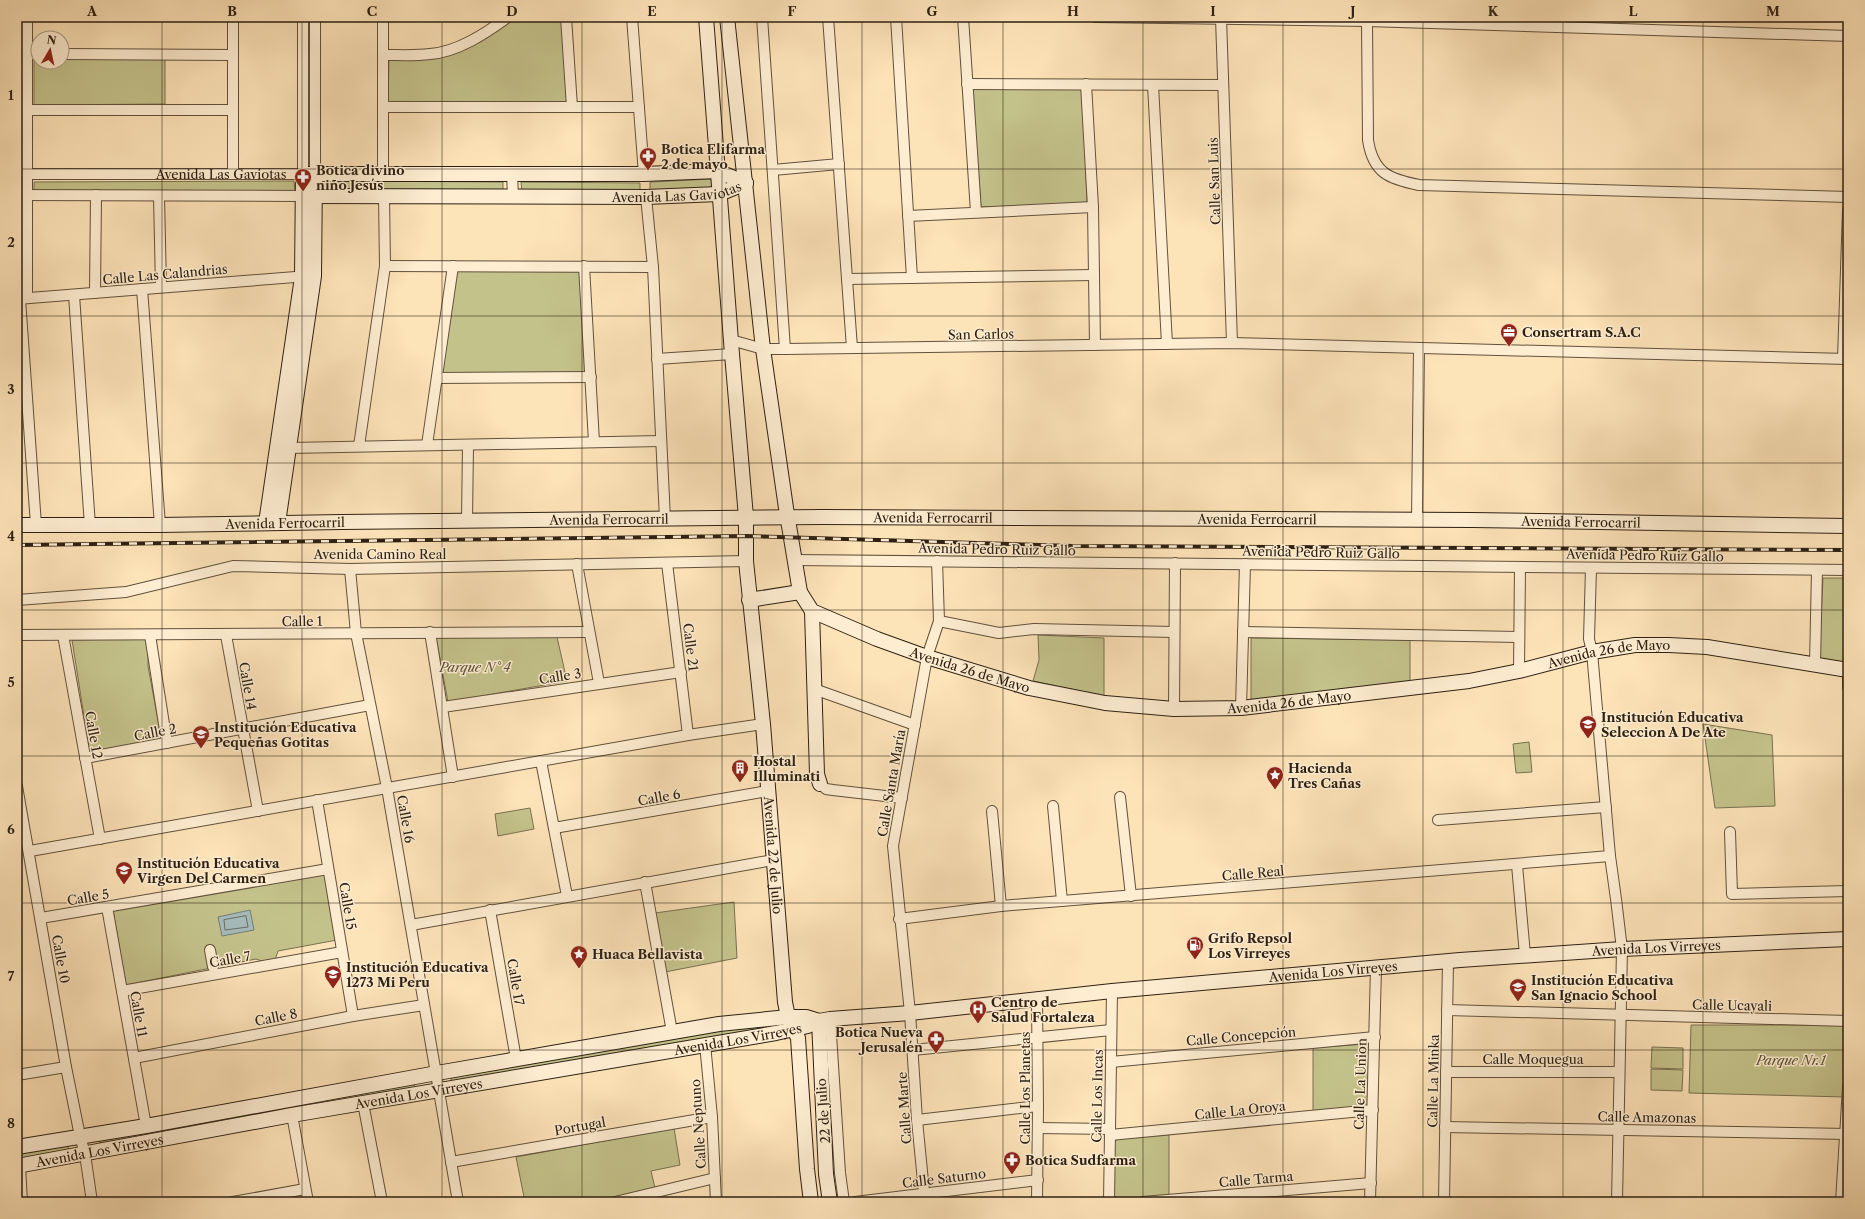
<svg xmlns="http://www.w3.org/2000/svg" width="1865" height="1219" font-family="'Libre Caslon Text',serif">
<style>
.green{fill:#c4c28b;stroke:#78714f}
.water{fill:#a5bbba;stroke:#757d77}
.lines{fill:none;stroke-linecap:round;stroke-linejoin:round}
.shore{stroke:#696e66;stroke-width:1}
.street-casing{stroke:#61513c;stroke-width:12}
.secondary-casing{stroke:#2d2013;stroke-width:16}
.street{stroke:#feedd1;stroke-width:10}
.secondary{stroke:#feedd1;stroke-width:14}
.rail-casing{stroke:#2d2013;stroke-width:4}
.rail{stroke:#feedd1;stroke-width:2.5;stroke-dasharray:8;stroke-linecap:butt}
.grid{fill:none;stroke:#2d2013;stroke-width:1;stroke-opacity:0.55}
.labels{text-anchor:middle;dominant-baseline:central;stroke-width:3;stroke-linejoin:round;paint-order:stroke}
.poi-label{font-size:13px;font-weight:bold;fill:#2d2013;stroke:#feedd1;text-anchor:start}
.street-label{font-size:13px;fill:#2d2013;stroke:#feedd1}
.park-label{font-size:13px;font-style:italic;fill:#5a5137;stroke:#feedd1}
.neatline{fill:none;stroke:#2d2013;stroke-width:1.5}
.grid-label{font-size:13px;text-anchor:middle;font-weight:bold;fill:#2d2013}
</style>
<rect width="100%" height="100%" fill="#fde3b8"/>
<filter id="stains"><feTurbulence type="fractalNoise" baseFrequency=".005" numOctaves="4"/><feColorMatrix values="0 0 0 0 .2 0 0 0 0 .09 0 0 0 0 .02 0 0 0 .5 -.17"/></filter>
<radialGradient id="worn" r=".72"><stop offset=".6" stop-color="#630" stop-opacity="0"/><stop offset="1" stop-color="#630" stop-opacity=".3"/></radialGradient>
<path class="green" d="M513,17h49l6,85 -2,3 -176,-1 -2,-2 1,-42 32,-1 68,-24z
M165,58v46l-131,1v-46h4v3h24v-3z
M972,88l111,1 4,115 -106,3z
M712,179v10l-62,3v-10z
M294,181l1,12h-261v-11z
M327,181l176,1v11h-176z
M521,182l119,1v11l-118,-1z
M578,268l3,4 7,99 -5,2 -139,1 -2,-2 14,-98 3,-4z
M1823,578h25v86l-29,-4z
M1038,635l66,3v58l-71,-15 6,-21z
M436,637h121l10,44 -119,21z
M148,638v28l14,76 -72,12 -18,-114z
M1251,638l159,2v44l-159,18z
M1703,724l69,11 3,71 -60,2z
M1529,742l3,30 -16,1 -3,-29z
M530,808l4,21 -36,7 -3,-22z
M324,872l13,68 -59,11 -3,9 -10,2 -9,-3 -130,26 -13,-75z
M734,902l3,56 -72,14 -10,-59z
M760,1022l2,8 -310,56 -1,-8z
M1691,1025h156l1,38 -2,34 -157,-4z
M1365,1044l4,1 1,58 -3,4 -54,4v-63z
M1652,1047l31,1v21l-32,-1z
M1651,1069l32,1 -1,21 -31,-1z
M414,1084l2,8 -315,56 -2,-9z
M674,1128l6,37 -29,6 4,17 -61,14h-69l-9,-45z
M1169,1133v63l-55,5v-63z
M68,1146l1,7 -52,10v-9z"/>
<path class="water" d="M250,910l4,20 -32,6 -4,-19z"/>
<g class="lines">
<path class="shore" d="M246,916l2,11 -23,3 -1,-10z"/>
<g class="street-casing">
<g id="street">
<path d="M566,17l6,90"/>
<path d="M632,17l12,157"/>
<path d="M762,17l23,332"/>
<path d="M828,17l24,331"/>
<path d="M896,17l16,261"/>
<path d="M963,17l13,195"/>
<path d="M1095,17l272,4 481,15"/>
<path d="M1221,18l11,325"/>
<path d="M1367,21l1,119c5,33 21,39 51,45l429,12"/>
<path d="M27,54h11"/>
<path d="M62,54l171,1"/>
<path d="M384,55c15,0 31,1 46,-1 28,-2 56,-21 78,-37"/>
<path d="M967,84l256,1"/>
<path d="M1086,84l7,123 2,138"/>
<path d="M1153,85l14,259"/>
<path d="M383,107h256"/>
<path d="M27,110h206"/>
<path d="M773,170l66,-6"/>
<path d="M233,173v-156"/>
<path d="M383,173v-156"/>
<path d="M512,173l1,24"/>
<path id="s1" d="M17,174h286v-157"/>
<path d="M315,174v-157"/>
<path d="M17,195l286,1"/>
<path d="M159,196l2,91"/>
<path d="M646,197l7,70 12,252"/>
<path d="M908,216l185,-9"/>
<path d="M385,266l268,1"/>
<path d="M584,266l10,176"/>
<path d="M847,279l247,-4"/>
<path d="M142,289l18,236"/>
<path d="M95,293l1,-98"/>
<path d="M74,295l16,231"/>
<path d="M27,298v-281"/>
<path d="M17,299l291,-23"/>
<path d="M20,299l16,226"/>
<path d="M731,340l32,9h22l447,-6 616,16"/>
<path d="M657,359l75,-5"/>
<path d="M1843,359l5,-149"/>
<path d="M437,378l154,-1"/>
<path d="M427,445l26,-179"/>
<path d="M359,446l26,-180 -1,-70"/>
<path d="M289,448l372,-7"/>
<path d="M1417,520l2,-172"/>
<path d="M467,521l1,-76"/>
<path d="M794,560l1054,10"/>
<path d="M667,563l21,172"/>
<path d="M577,564l22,119"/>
<path d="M1591,568l-2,71 3,13 18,204 6,43 6,50 -5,253"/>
<path d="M350,569l6,64 31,155 71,414"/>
<path d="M17,600l109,-8 107,-26 117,3 396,-8"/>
<path d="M939,621l60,12 35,-4 140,3"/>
<path d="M430,632l23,145"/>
<path d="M1243,632l276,5"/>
<path d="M17,635l571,-3"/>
<path d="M63,635l37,204"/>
<path d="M150,635l17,108"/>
<path d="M226,635l32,176"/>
<path d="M1815,664l2,-94"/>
<path d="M1519,671l1,-104"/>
<path d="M1848,678v9"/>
<path d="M814,689l101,36"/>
<path d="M443,707l238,-35"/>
<path d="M1241,708l4,-144"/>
<path d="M1174,709l1,-146"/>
<path d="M85,758l285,-53"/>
<path d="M541,761l26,135"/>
<path d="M820,784l6,5 7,1 69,8"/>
<path d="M17,786l49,281 14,69 5,18 7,48"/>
<path d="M1120,797l11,99"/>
<path d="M317,800l36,216"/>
<path d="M1053,806l9,95"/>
<path d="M992,811l9,95"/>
<path d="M1438,820l168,-13"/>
<path d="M554,828l214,-37"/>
<path d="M1730,832l2,62 116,-3"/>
<path d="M30,851l658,-116 75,-11"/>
<path d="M1517,865l8,90"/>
<path d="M645,882l27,150"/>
<path d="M107,907l39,219"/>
<path d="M490,910l26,149"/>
<path d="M41,918l287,-49"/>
<path d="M899,919l102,-13 609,-50"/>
<path d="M411,925l362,-65"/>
<path d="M210,950l3,17"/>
<path d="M122,991l220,-39"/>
<path d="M1037,998l1,108 -1,96"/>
<path d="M1447,1010l401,11"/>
<path d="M830,1019l10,154 4,29"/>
<path d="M705,1044l7,73 4,85"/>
<path d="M913,1050l198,-20"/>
<path d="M134,1058l219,-42 71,-11"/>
<path d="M1111,1062l264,-25"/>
<path d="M1446,1072h173"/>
<path d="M17,1075l49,-8"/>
<path d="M363,1103l19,99"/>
<path d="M292,1115l16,87"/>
<path d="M917,1120l121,-14"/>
<path d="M1445,1127l403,7"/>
<path d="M1038,1128l72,1"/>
<path d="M1110,1135l263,-25"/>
<path d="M451,1162l261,-45"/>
<path d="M20,1166l2,36"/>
<path d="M233,1202l72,-13"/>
<path d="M615,1202l100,-24"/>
<path d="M855,1202l183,-22"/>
<path d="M925,1202l-8,-82 -7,-107 -17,-167 34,-189 12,-36 -2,-60"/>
<path d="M1109,1202l3,-211"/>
<path d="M1143,1202l228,-19"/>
<path d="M1370,1202l6,-235"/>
<path d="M1444,1202l4,-241"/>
<path d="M1841,1202l7,-115"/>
</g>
</g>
<g class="secondary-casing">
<g id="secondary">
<path id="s2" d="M706,17l26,337 14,163v44l17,163 22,278 3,15 10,21 9,131 4,33"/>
<path id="s3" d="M727,17l36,332 23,159 14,84 12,19 65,28 50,18 102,31 76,15 69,6 67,-1 228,-27 50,-10 73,-19 43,-7h34l38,2 141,23"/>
<path id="s4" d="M303,196l343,1 73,-3 27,-11"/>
<path d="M266,523l36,-246 1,-103h341l73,-3 29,12"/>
<path d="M278,523l36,-247 1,-102"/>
<path id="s5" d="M17,525h143l181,-3 481,-5 650,3 376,6"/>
<path d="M749,600l51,-8"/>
<path d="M812,611l5,163 3,10"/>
<path d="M819,1021l7,153 4,28"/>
<path d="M17,1147l129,-21 291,-53 282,-49 69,-7h18l13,4"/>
<path id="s6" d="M17,1166l275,-51 484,-82 32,-7 11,-5 11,-2 80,-6 202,-22 348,-31 162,-11 226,-10"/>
</g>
</g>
<use href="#street" class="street"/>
<use href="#secondary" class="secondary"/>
<g class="rail-casing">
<path id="rail" d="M17,545l730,-9 325,10 776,4"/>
</g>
<use href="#rail" class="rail"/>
</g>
<path class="grid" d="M162,17v1185M302,17v1185M442,17v1185M582,17v1185M722,17v1185M862,17v1185M1003,17v1185M1143,17v1185M1283,17v1185M1423,17v1185M1563,17v1185M1703,17v1185M17,169h1831M17,316h1831M17,463h1831M17,610h1831M17,756h1831M17,903h1831M17,1050h1831"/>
<defs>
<g id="pharmacy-pin" transform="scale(0.9)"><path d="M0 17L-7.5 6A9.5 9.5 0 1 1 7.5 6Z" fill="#8f2418" stroke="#feedd1"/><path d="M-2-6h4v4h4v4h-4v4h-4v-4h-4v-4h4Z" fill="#fff"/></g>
<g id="office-pin" transform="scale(0.9)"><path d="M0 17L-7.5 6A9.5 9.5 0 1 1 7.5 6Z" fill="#8f2418" stroke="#feedd1"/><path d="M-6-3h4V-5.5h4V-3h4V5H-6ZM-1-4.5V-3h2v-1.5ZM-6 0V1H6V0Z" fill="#fff"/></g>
<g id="school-pin" transform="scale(0.9)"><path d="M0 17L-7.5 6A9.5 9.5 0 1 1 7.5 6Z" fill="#8f2418" stroke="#feedd1"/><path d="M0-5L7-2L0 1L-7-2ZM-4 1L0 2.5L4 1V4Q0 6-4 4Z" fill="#fff"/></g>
<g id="building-pin" transform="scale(0.9)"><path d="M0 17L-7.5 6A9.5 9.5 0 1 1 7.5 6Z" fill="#8f2418" stroke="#feedd1"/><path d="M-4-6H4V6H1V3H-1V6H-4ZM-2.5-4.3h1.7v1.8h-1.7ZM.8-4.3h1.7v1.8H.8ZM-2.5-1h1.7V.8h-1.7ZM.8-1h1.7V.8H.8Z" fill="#fff"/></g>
<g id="sight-pin" transform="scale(0.9)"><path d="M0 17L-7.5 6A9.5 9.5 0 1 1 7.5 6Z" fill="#8f2418" stroke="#feedd1"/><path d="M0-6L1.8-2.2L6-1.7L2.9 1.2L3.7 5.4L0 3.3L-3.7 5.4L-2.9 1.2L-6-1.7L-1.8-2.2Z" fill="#fff"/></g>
<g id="fuel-pin" transform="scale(0.9)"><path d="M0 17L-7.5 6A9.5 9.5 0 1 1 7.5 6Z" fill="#8f2418" stroke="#feedd1"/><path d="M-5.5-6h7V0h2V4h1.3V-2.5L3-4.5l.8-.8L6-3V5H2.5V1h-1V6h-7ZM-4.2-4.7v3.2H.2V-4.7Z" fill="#fff"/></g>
<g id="hospital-pin" transform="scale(0.9)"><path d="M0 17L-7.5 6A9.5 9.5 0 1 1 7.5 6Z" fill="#8f2418" stroke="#feedd1"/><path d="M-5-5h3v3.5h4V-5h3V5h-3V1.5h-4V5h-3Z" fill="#fff"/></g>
</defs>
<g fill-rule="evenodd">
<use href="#pharmacy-pin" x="648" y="156"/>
<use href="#pharmacy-pin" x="303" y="177"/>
<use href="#office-pin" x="1509" y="332"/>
<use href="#school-pin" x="1588" y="724"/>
<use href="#school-pin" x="201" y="734"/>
<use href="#building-pin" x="740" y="768"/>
<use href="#sight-pin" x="1275" y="775"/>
<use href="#school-pin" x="124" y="870"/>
<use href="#fuel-pin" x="1195" y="945"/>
<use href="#sight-pin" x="579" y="954"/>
<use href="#school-pin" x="333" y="974"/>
<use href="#school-pin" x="1518" y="987"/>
<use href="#hospital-pin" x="978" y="1009"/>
<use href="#pharmacy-pin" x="936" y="1039"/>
<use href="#pharmacy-pin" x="1012" y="1160"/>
</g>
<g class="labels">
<g class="poi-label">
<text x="661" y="149">Botica Elifarma<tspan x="661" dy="15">2 de mayo</tspan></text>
<text x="316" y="170">Botica divino<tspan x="316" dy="15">niño Jesús</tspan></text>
<text x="1522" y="332">Consertram S.A.C</text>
<text x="1601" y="717">Institución Educativa<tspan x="1601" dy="15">Seleccion A De Ate</tspan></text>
<text x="214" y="727">Institución Educativa<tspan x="214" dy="15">Pequeñas Gotitas</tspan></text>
<text x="753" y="761">Hostal<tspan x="753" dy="15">Illuminati</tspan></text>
<text x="1288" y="768">Hacienda<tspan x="1288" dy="15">Tres Cañas</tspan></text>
<text x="137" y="863">Institución Educativa<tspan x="137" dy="15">Virgen Del Carmen</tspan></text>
<text x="1208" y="938">Grifo Repsol<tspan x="1208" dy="15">Los Virreyes</tspan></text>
<text x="592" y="954">Huaca Bellavista</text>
<text x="346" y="967">Institución Educativa<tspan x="346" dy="15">1273 Mi Peru</tspan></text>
<text x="1531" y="980">Institución Educativa<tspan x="1531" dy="15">San Ignacio School</tspan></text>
<text x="991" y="1002">Centro de<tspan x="991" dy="15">Salud Fortaleza</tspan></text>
<text x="923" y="1032" text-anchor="end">Botica Nueva<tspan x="923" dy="15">Jerusalén</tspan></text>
<text x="1025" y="1160">Botica Sudfarma</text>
</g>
<g class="street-label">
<text stroke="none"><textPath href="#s1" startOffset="204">Avenida Las Gaviotas</textPath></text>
<text transform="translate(1214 181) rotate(-92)">Calle San Luis</text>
<text stroke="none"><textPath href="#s4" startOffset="374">Avenida Las Gaviotas</textPath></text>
<text transform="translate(165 274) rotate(-5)">Calle Las Calandrias</text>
<text transform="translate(981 334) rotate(-1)">San Carlos</text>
<text stroke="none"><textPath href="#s5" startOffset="916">Avenida Ferrocarril</textPath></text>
<text stroke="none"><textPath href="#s5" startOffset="592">Avenida Ferrocarril</textPath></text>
<text stroke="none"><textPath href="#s5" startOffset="1240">Avenida Ferrocarril</textPath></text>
<text stroke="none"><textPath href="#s5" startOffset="1564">Avenida Ferrocarril</textPath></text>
<text stroke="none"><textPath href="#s5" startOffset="268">Avenida Ferrocarril</textPath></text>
<text transform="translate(997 549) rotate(1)">Avenida Pedro Ruiz Gallo</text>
<text transform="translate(1321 552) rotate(1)">Avenida Pedro Ruiz Gallo</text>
<text x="380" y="554">Avenida Camino Real</text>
<text transform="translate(1645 555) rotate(1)">Avenida Pedro Ruiz Gallo</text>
<text transform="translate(302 621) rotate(-1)">Calle 1</text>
<text transform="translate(691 647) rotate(83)">Calle 21</text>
<text stroke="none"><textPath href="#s3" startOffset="1419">Avenida 26 de Mayo</textPath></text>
<text stroke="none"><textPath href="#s3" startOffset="771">Avenida 26 de Mayo</textPath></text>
<text transform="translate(560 676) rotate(-9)">Calle 3</text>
<text transform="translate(248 686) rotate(80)">Calle 14</text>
<text stroke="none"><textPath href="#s3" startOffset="1095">Avenida 26 de Mayo</textPath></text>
<text transform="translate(155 732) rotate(-11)">Calle 2</text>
<text transform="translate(94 735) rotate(80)">Calle 12</text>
<text transform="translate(891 783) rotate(-80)">Calle Santa María</text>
<text transform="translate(659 797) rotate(-10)">Calle 6</text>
<text transform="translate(406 819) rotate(80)">Calle 16</text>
<text stroke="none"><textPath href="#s2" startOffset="841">Avenida 22 de Julio</textPath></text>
<text transform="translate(1253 873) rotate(-5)">Calle Real</text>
<text transform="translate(88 897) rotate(-10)">Calle 5</text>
<text transform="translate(348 906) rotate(80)">Calle 15</text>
<text stroke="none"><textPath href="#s6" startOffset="1656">Avenida Los Virreyes</textPath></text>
<text transform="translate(61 959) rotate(80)">Calle 10</text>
<text transform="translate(230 959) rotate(-10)">Calle 7</text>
<text stroke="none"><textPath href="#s6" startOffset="1332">Avenida Los Virreyes</textPath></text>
<text transform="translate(516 982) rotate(80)">Calle 17</text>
<text transform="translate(1732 1005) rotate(1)">Calle Ucayali</text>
<text transform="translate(139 1014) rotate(80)">Calle 11</text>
<text transform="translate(276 1017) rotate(-11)">Calle 8</text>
<text transform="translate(1241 1036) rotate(-5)">Calle Concepción</text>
<text stroke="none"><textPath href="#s6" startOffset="732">Avenida Los Virreyes</textPath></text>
<text x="1533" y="1059">Calle Moquegua</text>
<text transform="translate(1433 1081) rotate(-89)">Calle La Minka</text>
<text transform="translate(1360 1084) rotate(-88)">Calle La Union</text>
<text transform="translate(1025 1088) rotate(-90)">Calle Los Planetas</text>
<text stroke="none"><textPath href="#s6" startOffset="408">Avenida Los Virreyes</textPath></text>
<text transform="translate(1097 1096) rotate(-89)">Calle Los Incas</text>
<text transform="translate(904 1108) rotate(-94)">Calle Marte</text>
<text transform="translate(1240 1110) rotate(-6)">Calle La Oroya</text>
<text transform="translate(823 1111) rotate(-94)">22 de Julio</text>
<text transform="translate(1647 1117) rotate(1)">Calle Amazonas</text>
<text transform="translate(698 1124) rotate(-94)">Calle Neptuno</text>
<text transform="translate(580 1126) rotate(-10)">Portugal</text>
<text stroke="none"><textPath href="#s6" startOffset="84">Avenida Los Virreyes</textPath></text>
<text transform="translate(944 1178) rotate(-7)">Calle Saturno</text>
<text transform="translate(1256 1179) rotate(-5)">Calle Tarma</text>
</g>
<g class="park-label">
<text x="475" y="667">Parque N° 4</text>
<text x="1791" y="1060">Parque Nr.1</text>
</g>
</g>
<rect width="1865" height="1219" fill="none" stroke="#fde3b8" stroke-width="44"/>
<g transform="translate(50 50) rotate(9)"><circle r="19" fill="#feedd1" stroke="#aa9b85"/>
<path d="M0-3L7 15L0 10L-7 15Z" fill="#8f2418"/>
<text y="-6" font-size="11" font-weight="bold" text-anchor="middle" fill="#2d2013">N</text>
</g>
<rect x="22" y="22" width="1821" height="1175" class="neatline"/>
<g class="grid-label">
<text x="92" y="16">A</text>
<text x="232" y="16">B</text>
<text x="372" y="16">C</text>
<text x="512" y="16">D</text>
<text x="652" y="16">E</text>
<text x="792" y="16">F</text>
<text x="932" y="16">G</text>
<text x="1073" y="16">H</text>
<text x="1213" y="16">I</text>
<text x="1353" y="16">J</text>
<text x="1493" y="16">K</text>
<text x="1633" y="16">L</text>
<text x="1773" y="16">M</text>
<text x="11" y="100">1</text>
<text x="11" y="247">2</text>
<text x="11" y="394">3</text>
<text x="11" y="541">4</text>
<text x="11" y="687">5</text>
<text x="11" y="834">6</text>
<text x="11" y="981">7</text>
<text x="11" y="1128">8</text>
</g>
<rect width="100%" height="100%" filter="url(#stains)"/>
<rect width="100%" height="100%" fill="url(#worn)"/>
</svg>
